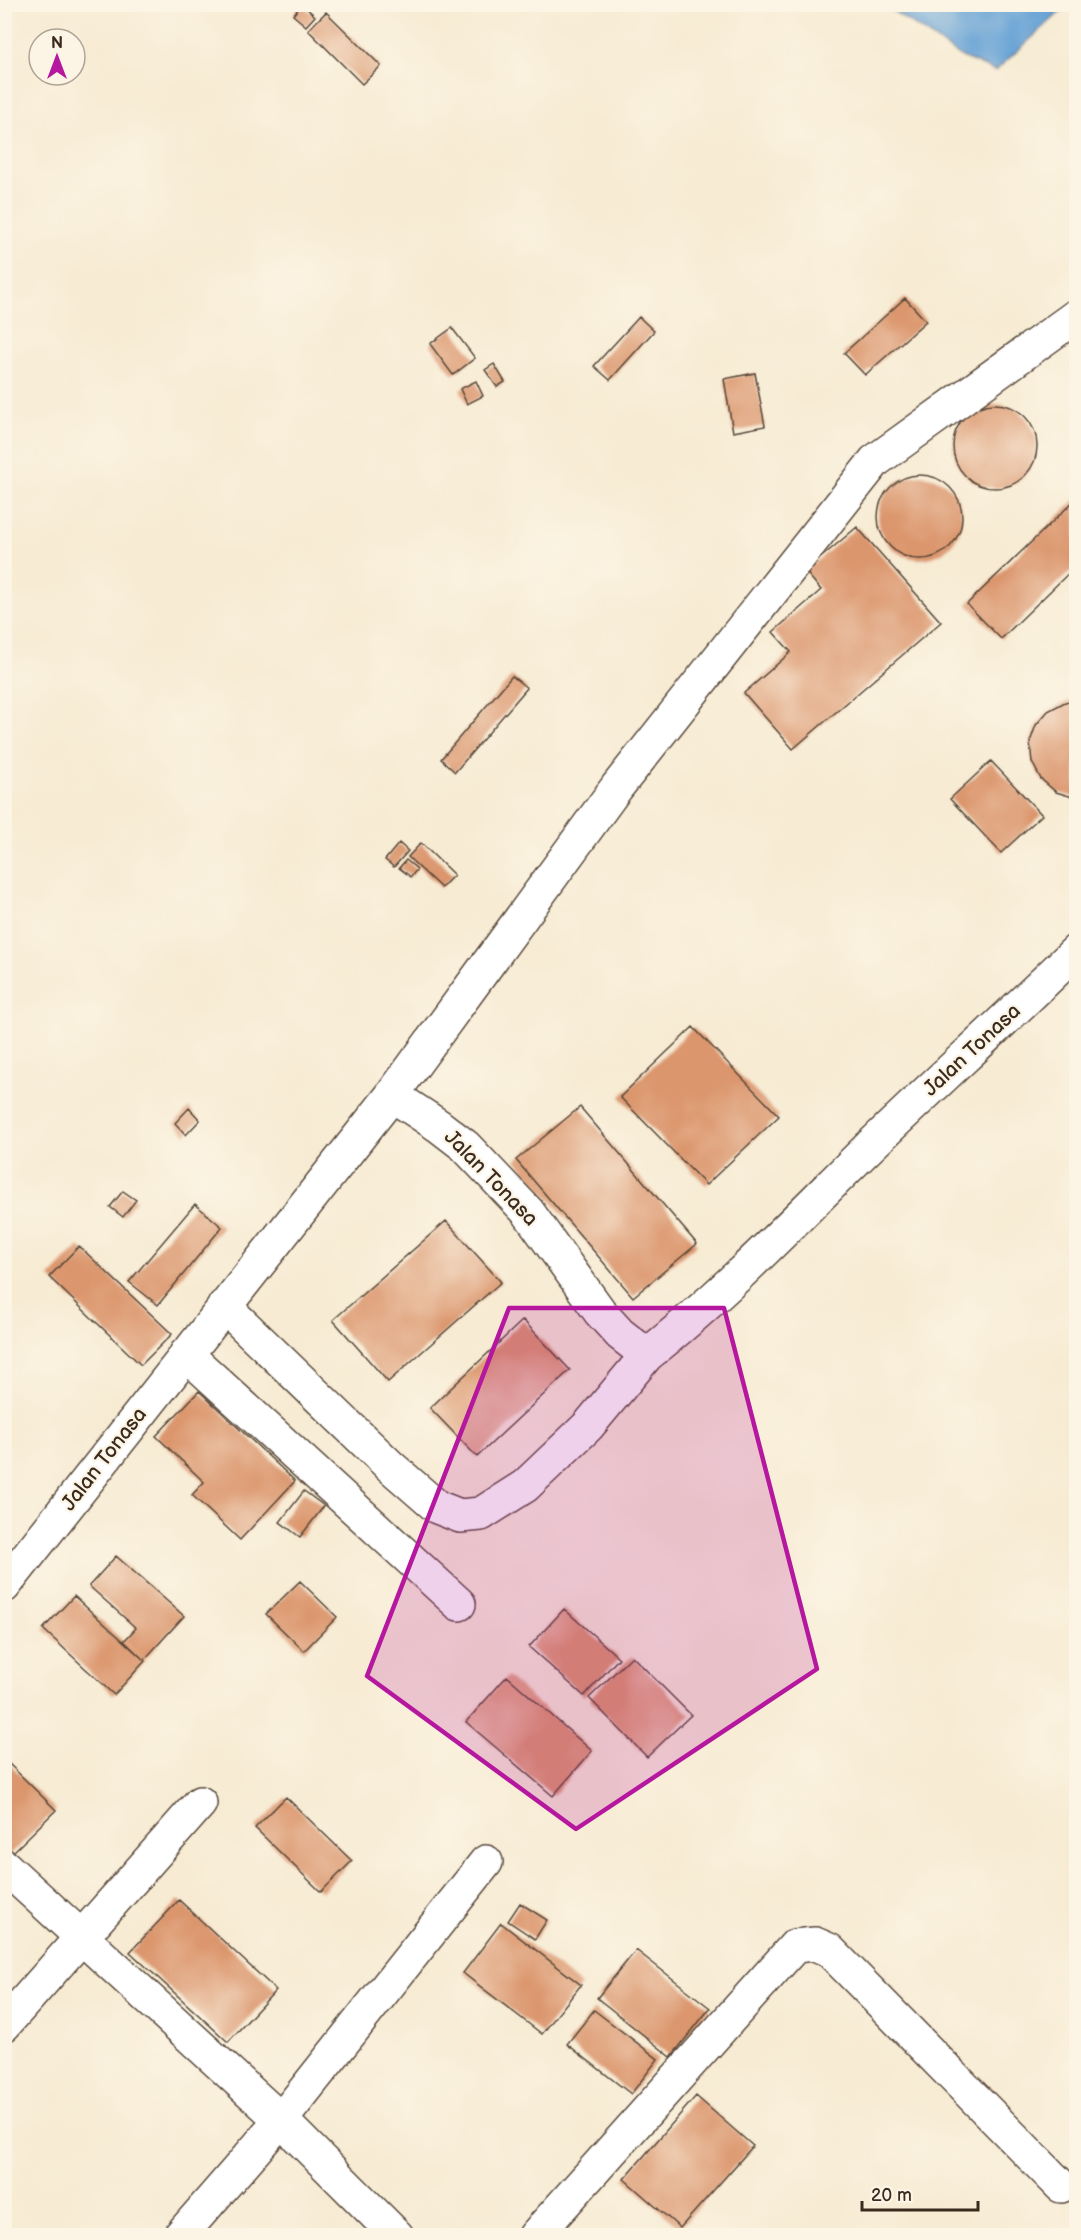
<svg xmlns="http://www.w3.org/2000/svg" width="1081" height="2240" font-family="'Balsamiq Sans',sans-serif">
<style>
.water{fill:#64a0d5;stroke:#50657a;stroke-width:1.5}
.building{fill:#db966d}
.lines{fill:none;stroke-linecap:round;stroke-linejoin:round}
.minor-casing{stroke:#574739;stroke-width:36}
.minor{stroke:#fff;stroke-width:33}
.marked{fill:#b5179e;fill-opacity:0.2;stroke:#b5179e;stroke-width:4.5;stroke-linejoin:round}
.labels{text-anchor:middle;dominant-baseline:central;stroke-width:4.5;stroke-linejoin:round;paint-order:stroke}
.street-label{font-size:21px;fill:#3b2a1e;stroke:#fcf5e5}
</style>
<rect width="100%" height="100%" fill="#fcf5e5"/>
<filter id="ink" filterUnits="userSpaceOnUse"><feTurbulence type="fractalNoise" baseFrequency=".0167" numOctaves="2"/><feDisplacementMap in="SourceGraphic" scale="12" xChannelSelector="R" yChannelSelector="G"/><feConvolveMatrix kernelMatrix="1 2 1 2 8 2 1 2 1" color-interpolation-filters="sRGB"/></filter>
<filter id="wash" filterUnits="userSpaceOnUse"><feTurbulence type="fractalNoise" baseFrequency=".008" numOctaves="4" result="noise"/><feDisplacementMap in="SourceGraphic" scale="24" xChannelSelector="R" yChannelSelector="G"/><feGaussianBlur stdDeviation="1.35" result="paint"/><feColorMatrix in="noise" values="0 0 0 0 0 0 0 0 0 0 0 0 0 0 0 0 0 1.4 0 .05"/><feComposite in="paint" operator="in"/></filter>
<g filter="url(#wash)">
<rect width="100%" height="100%" fill="#f7ebd3"/>
<path class="water" d="M884,5l184,-1v1l-73,66 -35,-15z"/>
<g id="blocks">
<path class="building" d="M302,4l13,12 -9,10 -13,-11z
M326,12l55,54 -19,18 -54,-54z
M905,298l21,23 -61,54 -21,-22z
M639,317l15,14 -44,49 -16,-14z
M452,328l23,30 -22,17 -23,-31z
M494,364l11,18 -8,5 -12,-17z
M755,373l10,53 -32,6 -9,-53z
M476,381l7,15 -16,8 -7,-15z
M953 446a42 42 0 1 1 84 0a42 42 0 1 1-84 0Z
M878 517a42 42 0 1 1 84 0a42 42 0 1 1-84 0Z
M1076,499v67l-75,73 -34,-35z
M857,527l84,95 -148,127 -49,-56 47,-41 -18,-20 48,-42 -16,-19z
M512,676l15,12 -72,84 -14,-13z
M1076,700v98l-20,-6 -15,-13 -9,-17 -2,-20 6,-17 12,-14 17,-9z
M991,761l51,54 -41,38 -51,-54z
M399,843l9,8 -14,16 -9,-7z
M421,843l33,32 -13,13 -33,-31z
M406,860l11,9 -6,8 -12,-9z
M693,1027l86,89 -73,69 -86,-88z
M580,1107l117,137 -64,53 -117,-137z
M189,1108l11,12 -14,15 -11,-12z
M123,1191l13,9 -13,17 -13,-10z
M195,1204l27,23 -64,78 -29,-23z
M446,1221l55,61 -113,100 -55,-62z
M79,1246l93,88 -31,31 -92,-88z
M523,1320l47,50 -93,87 -47,-49z
M199,1391l96,90 -55,59 -48,-45 12,-13 -48,-46z
M304,1491l20,15 -24,31 -20,-15z
M116,1556l68,60 -40,44 -20,-19 12,-13 -47,-42z
M300,1581l37,36 -33,34 -38,-37z
M74,1596l71,65 -31,34 -71,-66z
M564,1609l55,49 -35,38 -55,-49z
M632,1656l59,59 -44,42 -58,-59z
M507,1676l85,75 -39,45 -87,-74z
M4,1759l52,51 -47,46 -5,-5z
M286,1797l66,64 -31,31 -66,-64z
M179,1900l97,90 -48,52 -98,-90z
M520,1903l27,17 -12,19 -27,-18z
M501,1923l80,62 -39,49 -79,-61z
M636,1950l74,58 -39,49 -74,-59z
M594,2010l64,49 -27,35 -64,-50z
M696,2096l57,50 -73,82 -56,-49z"/>
</g>
</g>
<g filter="url(#ink)">
<use href="#blocks" fill-opacity="0" stroke="#574739" stroke-width="1.5"/>
<g class="lines">
<g class="minor-casing">
<path id="minor" d="M392,1095l225,-308 258,-326 201,-145
M224,1306l166,160 47,41 23,9 21,-2 44,-28 63,-60 59,-71
M186,1354l273,250
M4,1586l388,-491 47,31 26,20 63,66 72,100 20,22 27,21c77,-61 145,-132 215,-201 71,-69 144,-134 214,-203
M4,1866l277,254 116,116
M4,2025l196,-222
M180,2236l101,-116 205,-258
M535,2236l260,-290 20,-2 14,6 232,236"/>
</g>
<use href="#minor" class="minor"/>
</g>
</g>
<path class="marked" d="M509,1308h215l93,361 -241,160 -209,-153z"/>
<g class="labels">
<g class="street-label">
<text transform="translate(972 1050) rotate(-43)">Jalan Tonasa</text>
<text transform="translate(491 1178) rotate(46)">Jalan Tonasa</text>
<text transform="translate(104 1459) rotate(-52)">Jalan Tonasa</text>
</g>
</g>
<rect width="1081" height="2240" fill="none" stroke="#fcf5e5" stroke-width="24"/>
<g transform="translate(57 57)"><circle r="28" fill="#fcf5e5" stroke="#afa495" stroke-width="1.5"/>
<path d="M0-4.5L10 22L0 15L-10 22Z" fill="#b5179e"/>
<text y="-9" font-size="16" font-weight="bold" text-anchor="middle" fill="#3b2a1e">N</text>
</g>
<path d="M862 2201v9h116v-9" fill="none" stroke="#3b2a1e" stroke-width="3"/>
<text x="871" y="2201" font-size="18" fill="#3b2a1e" stroke="#fcf5e5" stroke-width="4.5" paint-order="stroke">20 m</text>
</svg>
